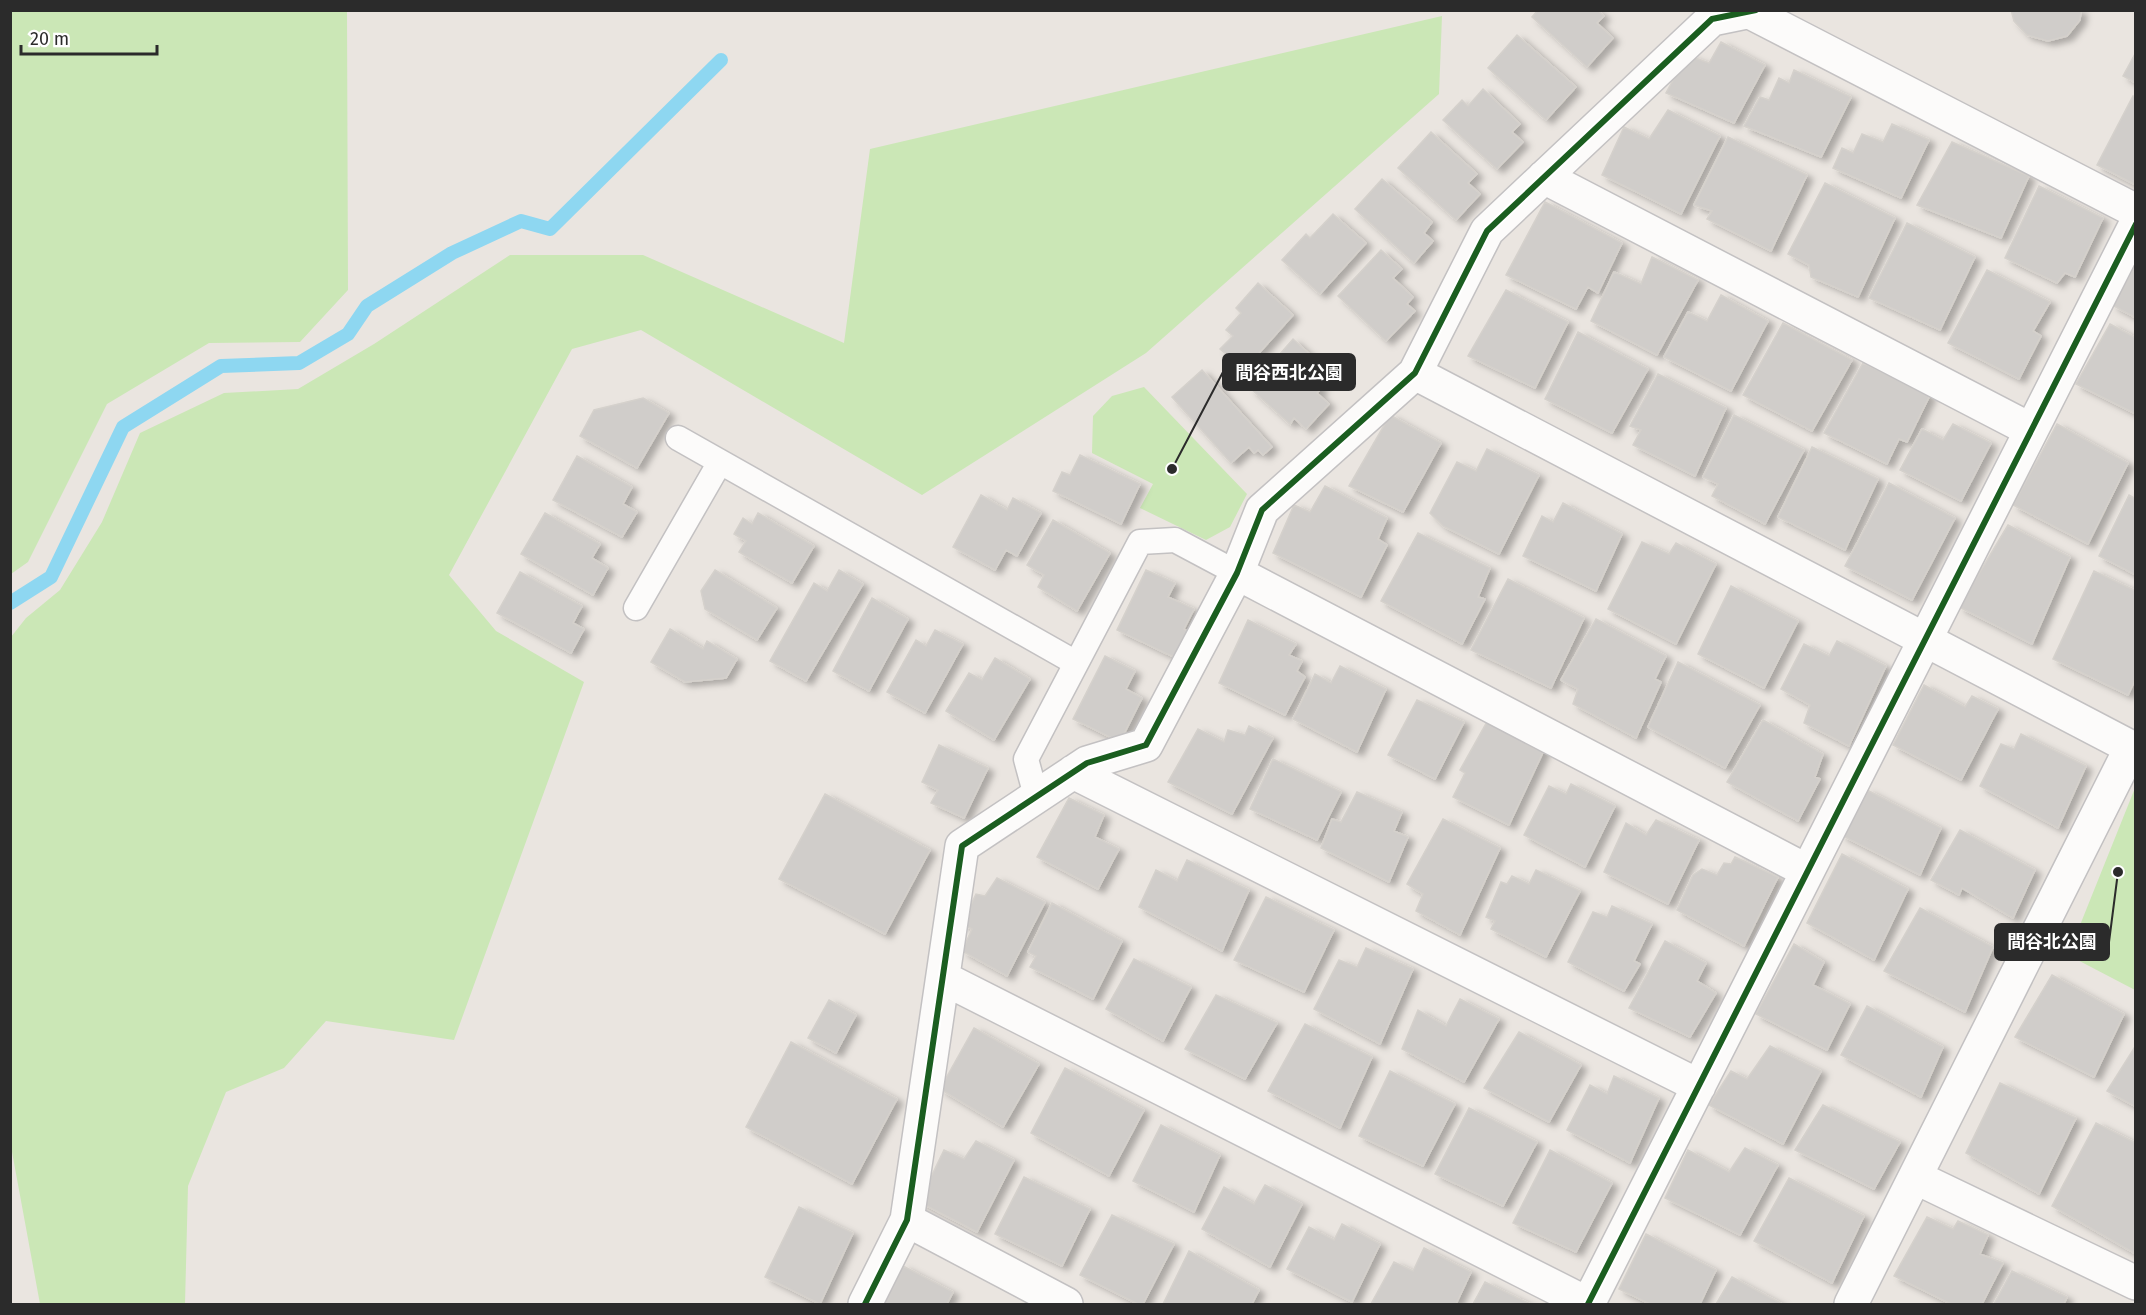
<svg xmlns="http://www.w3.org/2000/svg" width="2146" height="1315" font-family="'Fira Sans','Noto Sans JP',sans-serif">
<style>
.green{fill:#cbe7b6}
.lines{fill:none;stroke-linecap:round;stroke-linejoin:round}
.stream{stroke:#8ed7f1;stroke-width:14}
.building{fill:#d0cdca;stroke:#d5d1cc;stroke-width:1.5;filter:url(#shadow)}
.lane-casing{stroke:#c3c1c2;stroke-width:27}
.street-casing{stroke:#c3c1c2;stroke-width:36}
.lane{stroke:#fcfbfa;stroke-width:24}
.street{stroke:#fcfbfa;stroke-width:33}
.cycleway-casing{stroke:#fff;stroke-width:10}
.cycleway{stroke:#1b5e20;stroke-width:6}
.leader{fill:none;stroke:#2b2b2b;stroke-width:2}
.callout-dot{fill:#2b2b2b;stroke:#fff;stroke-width:2}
.callout{fill:#2b2b2b;stroke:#2b2b2b;stroke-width:2}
.callout-label{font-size:18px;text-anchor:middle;font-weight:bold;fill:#fff}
</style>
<defs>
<filter id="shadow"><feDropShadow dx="6" dy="4" stdDeviation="3" flood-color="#0004"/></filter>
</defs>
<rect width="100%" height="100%" fill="#eae5e0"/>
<path class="green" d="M11,10l336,1 1,279 -48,52 -91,1 -102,61 -79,158 -17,12z
M1442,16l-3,78 -293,259 -224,142 -281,-165 -69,19 -123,226 47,56 88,51 -130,358 -128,-19 -42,47 -58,24 -38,94 -3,118h-145l-30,-163 1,-504 15,-19 34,-28 42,-68 38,-89 84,-40 74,-4 76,-45 136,-89h133l201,88 26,-194z
M1144,387l103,107 -17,33 -24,13 -66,-32 13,-24 -61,-31 1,-37 19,-20z
M2135,788h1l-1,202 -67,-35z"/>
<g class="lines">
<path class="stream" d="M10,603l41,-26 72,-150 98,-61 78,-3 49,-29 19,-28 85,-53 69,-32 29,8 171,-169"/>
</g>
<path class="building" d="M1538,10h59l7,6 -7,7 16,15 -26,29 -55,-50z
M2011,10h70l-1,10 -13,16 -19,5 -21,-6 -13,-14z
M1517,35l59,52 -30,33 -58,-52z
M1721,42l44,23 -31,58 -68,-30 21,-38 22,8z
M2136,52v31l-13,-7z
M1794,70l57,27 -30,60 -77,-31 16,-29 9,3 10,-22 10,5z
M1483,89l37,35 -8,8 11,10 -26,27 -54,-49 19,-20 6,6z
M2133,96l3,1v88l-39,-20z
M1668,110l52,26 -39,78 -79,-39 22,-48 25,12z
M1892,124l37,16 -28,58 -68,-30 9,-20 11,5 9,-19 21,8z
M1431,132l46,42 -9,9 12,11 -24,26 -58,-52z
M1728,137l79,38 -36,76 -64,-32 5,-8 -18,-6z
M1952,142l77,34 -28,62 -84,-33z
M1382,179l50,43 -8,11 9,8 -19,22 -59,-54z
M1825,183l70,35 -37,79 -47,-20 -2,-12 -21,-11z
M2039,186l64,32 -28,59 -10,-4 -8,10 -52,-25z
M1545,202l77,41 -24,50 -10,-6 -12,22 -70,-34z
M1333,214l33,29 -46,51 -38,-34 24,-26 4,4z
M1907,223l68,34 -35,73 -71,-32z
M1381,250l21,19 -9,9 20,19 -6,7 8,7 -29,30 -48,-45z
M1652,257l46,23 -41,75 -66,-34 23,-49 27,12z
M2136,264v54l-24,-13z
M1987,270l63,32 -17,29 8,5 -22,43 -71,-36z
M1258,283l35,32 -49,55 -24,-21 13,-13 -7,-6 15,-17 -5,-5z
M1506,290l62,32 -33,66 -67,-32z
M1721,295l47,26 -37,70 -67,-34 24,-45 19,9z
M1783,323l69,37 -40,71 -69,-36z
M2110,324l26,14v76l-60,-30z
M1578,332l70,37 -36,64 -67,-34z
M1293,339l34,31 -11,13 6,5 -5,5 12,11 -23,25 -12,-11 -4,6 -40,-36z
M1863,363l67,32 -23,47 -8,-3 -12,25 -63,-31z
M1202,370l70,77 -9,8 -5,-5 -4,3 -5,-6 -18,16 -59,-66z
M1658,374l68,34 -31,68 -62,-31 8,-15 -11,-4z
M643,398l26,15 -32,55 -57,-32 14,-26z
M1390,415l51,28 -38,69 -54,-26z
M1734,415l70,35 -39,74 -53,-28 6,-12 -15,-7z
M1953,424l38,19 -30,58 -61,-31 22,-41 21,11z
M2057,424l71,39 -40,81 -75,-39z
M1812,447l66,32 -33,71 -67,-33z
M1487,449l52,26 -40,79 -56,-28 -13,-13 27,-51 19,9z
M1080,455l60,29 -19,40 -68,-33 9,-19 8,3z
M577,456l55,31 -9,17 14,8 -15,25 -69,-37z
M1889,483l66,35 -43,82 -67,-34z
M1325,486l62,32 -9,21 9,6 -26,52 -88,-44 21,-48 16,7z
M981,495l26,15 6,-12 28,15 -24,43 -11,-6 -11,20 -42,-23z
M2129,495l7,4v76l-37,-19z
M1563,503l59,31 -26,57 -73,-35 19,-40 11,6z
M545,513l55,31 -8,14 16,10 -15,27 -72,-41z
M758,513l56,33 -22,37 -53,-31 7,-11 -12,-7 9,-16 9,6z
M1053,520l57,33 -33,58 -39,-24 6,-12 -17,-10z
M2008,525l62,32 -38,87 -73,-37z
M1418,533l72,35 -12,29 7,2 -23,45 -81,-43z
M1642,542l27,12 7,-11 40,21 -40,80 -68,-35z
M715,570l62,38 -20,32 -52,-31 -4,-18z
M839,570l24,14 -57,97 -36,-20 44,-78 13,8z
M1146,570l29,13 -7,14 26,12 -10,20 9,5 -13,26 -63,-30z
M2094,571l42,20v87l-8,17 -75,-36z
M520,572l62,34 -9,17 11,6 -13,24 -74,-40z
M1508,579l76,39 -33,70 -80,-38z
M1731,586l67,35 -34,67 -66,-34z
M872,598l36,21 -39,72 -36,-20z
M1596,619l70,37 -11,23 6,3 -25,56 -63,-34 5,-15 -17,-9z
M1248,620l48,24 -7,11 13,6 -5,10 8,6 -20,38 -66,-32z
M670,629l33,20 4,-8 30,18 -11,19 -41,4 -34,-20z
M935,630l28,14 -38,69 -38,-21 29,-52 10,6z
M1837,641l49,25 -37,80 -45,-23 6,-18 -29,-16 23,-45 25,12z
M1105,656l30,15 -9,18 16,9 -22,44 -47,-23z
M995,658l35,21 -36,61 -48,-29 23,-38 13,7z
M1678,662l82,43 -35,63 -77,-41z
M1340,666l46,23 -29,63 -64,-33 22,-45 16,9z
M1924,685l41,22 7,-11 26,13 -37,71 -68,-35z
M1417,700l47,22 -29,57 -47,-24z
M1488,720l57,28 -36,77 -56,-28 12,-24 -5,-3z
M1763,720l60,34 -8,23 5,2 -22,42 -71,-39z
M1249,726l24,12 -41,76 -64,-32 30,-53 26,13 4,-12 17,5z
M2021,734l65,32 -28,62 -78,-42 21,-42 13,5z
M939,745l49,23 -24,50 -33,-15 7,-13 -16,-8z
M1273,759l68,33 -24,48 -67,-31z
M1571,784l44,22 -30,61 -61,-32 25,-49 17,8z
M1867,790l74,38 -21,47 -79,-40z
M1357,792l45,20 -8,19 14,6 -19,45 -68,-34 11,-29 9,3z
M825,794l105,56 -45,84 -106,-55z
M1069,798l35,17 -9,22 24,12 -21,40 -61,-32z
M1443,819l57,29 -40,87 -44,-24 7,-17 -16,-10z
M1656,820l43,20 -31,64 -64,-32 22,-49 20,12z
M1960,830l75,40 -22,48 -51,-30 -3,7 -28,-15z
M1842,854l66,35 -34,71 -67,-37z
M1735,857l43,20 -34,69 -67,-36 16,-35 9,-6 15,6 7,-12 7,1z
M1187,860l62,30 -27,61 -83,-44 17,-37 21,11z
M1536,870l44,21 -34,66 -55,-28 4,-8 -9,-4 15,-35 6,2 5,-8 17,8z
M997,878l48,24 -38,74 -45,-25 10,-22 -10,-5 14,-30 9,2z
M1266,897l68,33 -30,62 -70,-32z
M1052,903l70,38 -29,58 -63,-32 6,-11 -8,-4z
M1612,906l40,18 -18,37 6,3 -16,27 -56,-29 25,-50 14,5z
M1920,908l73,39 -28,65 -81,-41z
M1665,941l41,22 -9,18 19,12 -26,44 -61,-29z
M1794,944l30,18 -11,23 37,19 -23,46 -71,-36z
M1366,948l47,21 -33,75 -66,-35 25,-49 18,7z
M1134,959l57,28 -28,54 -57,-32z
M2052,975l72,39 -30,63 -79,-40z
M1216,995l61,28 -32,56 -60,-30z
M1460,999l39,20 -35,63 -62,-33 16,-39 28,16z
M829,1000l27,15 -20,38 -28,-15z
M1867,1006l76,41 -22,50 -80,-42z
M1305,1024l67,33 -32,71 -72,-37z
M974,1028l65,36 -36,63 -63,-38z
M1519,1032l62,33 -32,57 -65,-34z
M791,1042l106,57 -45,85 -106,-57z
M2136,1045v62l-29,-16z
M1770,1046l51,25 -38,73 -74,-39 22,-34 16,8z
M1065,1068l79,42 -35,66 -78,-43z
M1390,1071l65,33 -32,62 -64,-30z
M1614,1076l45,22 -29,65 -63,-33 23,-45 17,9z
M2000,1083l76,35 -37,76 -73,-41z
M1823,1105l77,37 -26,47 -79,-39z
M1469,1108l68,34 -34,64 -68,-32z
M2096,1123l40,20 -2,110 -82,-47z
M1161,1125l59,30 -26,57 -61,-31z
M976,1141l38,19 -37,72 -58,-30 25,-52 20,9z
M1745,1148l33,17 -38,70 -75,-37 23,-48 41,22z
M1550,1150l62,33 -36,69 -63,-29z
M1024,1177l66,32 -28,57 -67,-32z
M1789,1178l75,38 -32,67 -78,-42z
M1265,1185l37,19 -32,63 -68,-38 22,-42 30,17z
M799,1207l54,26 -33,71 -55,-27z
M1112,1215l62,29 -31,60h-5l-58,-29z
M1927,1217l26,12 5,-8 30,14 -8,19 23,9 -21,41h-31l-57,-28z
M1342,1224l38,20 -28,58 -65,-33 22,-42 25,13z
M1646,1234l70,36 -16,34h-50l-31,-15z
M1424,1248l47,24 -15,32h-85l23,-42 19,9z
M1189,1251l70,39 -7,14h-89z
M903,1266l50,26 -6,12h-64z
M2012,1271l55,26 -3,7h-70z
M1732,1277l50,27h-66z
M1485,1282l45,22h-57z"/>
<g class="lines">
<g class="lane-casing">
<path id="lane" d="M678,438l398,225
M636,608l84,-146
M1036,796l-10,-37 114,-217 35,-2 62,33"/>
</g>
<g class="street-casing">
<path id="street" d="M1750,12l386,199
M1544,177l487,253
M1415,373l721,377
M1237,573l570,298
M1073,772l626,314
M943,978l645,326
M1915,1177l221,106
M907,1220l159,84
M865,1304l42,-84 55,-374 125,-83 59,-18 91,-172 25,-63 153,-137 72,-142 225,-212 44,-9
M1588,1304l548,-1080
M1851,1304l280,-556"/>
</g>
<use href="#lane" class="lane"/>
<use href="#street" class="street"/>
<g class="cycleway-casing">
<path id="cycleway" d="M865,1304l42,-84 55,-374 125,-83 59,-18 91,-172 25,-63 153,-137 72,-142 225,-212 44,-9
M1588,1304l548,-1080"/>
</g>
<use href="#cycleway" class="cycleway"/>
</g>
<path class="leader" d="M1172 469L1223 372M2118 872L2109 942"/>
<g class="callout-dot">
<circle cx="1172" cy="469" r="6"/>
<circle cx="2118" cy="872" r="6"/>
</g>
<g class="callout">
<rect x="1223" y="354" width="132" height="36" rx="6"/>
<rect x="1995" y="924" width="114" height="36" rx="6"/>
</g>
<g class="callout-label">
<text x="1289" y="379">間谷西北公園</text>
<text x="2052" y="948">間谷北公園</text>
</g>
<rect width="2146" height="1315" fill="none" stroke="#2b2b2b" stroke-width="24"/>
<path d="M21 45v9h136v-9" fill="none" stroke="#2b2b2b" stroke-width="3"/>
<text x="30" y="45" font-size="18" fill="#2b2b2b" stroke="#ffffff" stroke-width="4.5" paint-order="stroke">20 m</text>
</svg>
